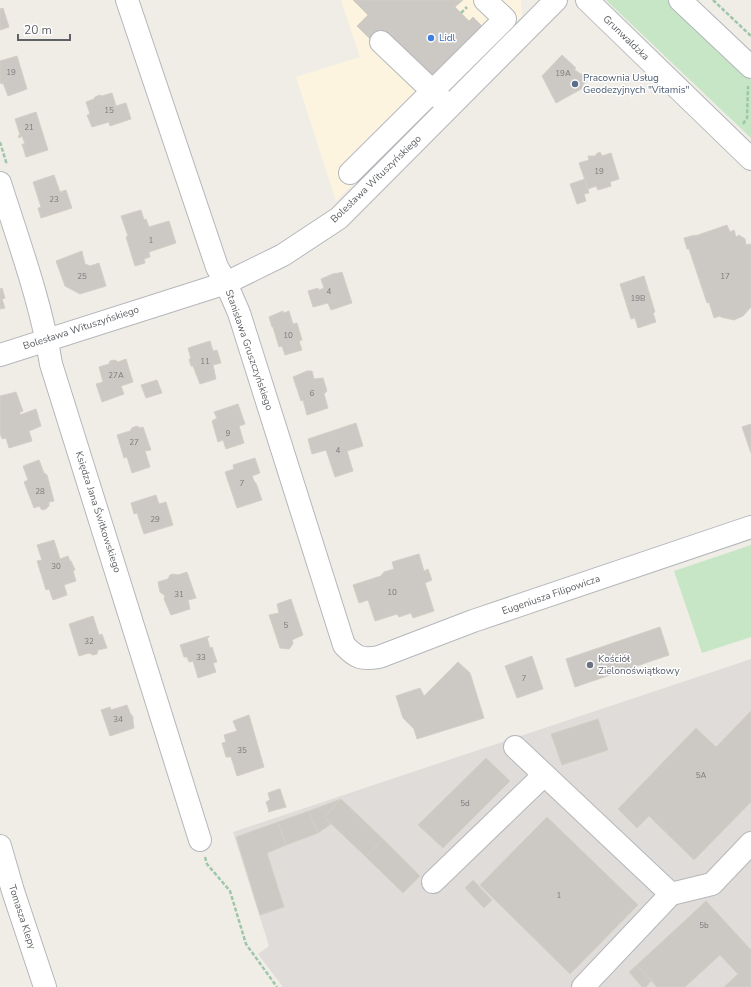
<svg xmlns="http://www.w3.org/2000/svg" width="751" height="987" font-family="'Nunito Sans',sans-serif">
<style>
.commercial{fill:#fdf4df}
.industrial{fill:#dfdcd9}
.green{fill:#c6e6c5}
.building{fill:#ccc8c4;stroke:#d4cfc5}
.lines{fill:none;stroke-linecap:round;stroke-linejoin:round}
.minor-casing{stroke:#b4b7bb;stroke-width:24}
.path{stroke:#9ec7a7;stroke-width:2.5;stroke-dasharray:4 2;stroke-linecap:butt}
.minor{stroke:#fff;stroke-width:22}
.shop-dot{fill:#3f7fe0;stroke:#fff;stroke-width:1.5}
.service-dot{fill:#5c6f8a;stroke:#fff;stroke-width:1.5}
.worship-dot{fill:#6b7280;stroke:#fff;stroke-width:1.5}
.labels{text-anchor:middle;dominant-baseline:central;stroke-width:3;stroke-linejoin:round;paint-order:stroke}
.number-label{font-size:8px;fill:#7a7c7e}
.shop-label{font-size:10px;fill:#366cbe;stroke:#fff;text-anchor:start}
.street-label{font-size:10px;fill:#5e6266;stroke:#fff}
.service-label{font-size:10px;fill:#4e5e75;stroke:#fff;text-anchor:start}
.worship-label{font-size:10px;fill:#5b616d;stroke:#fff;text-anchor:start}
</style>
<rect width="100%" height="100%" fill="#f0ede7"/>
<path class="commercial" d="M341,0h180l1,16 -186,185 -40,-124 64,-20z"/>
<path class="industrial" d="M751,659v328h-468l-25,-33 11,-8 -36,-114z"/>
<path class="green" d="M606,0h62l83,80v58z
M751,545v92l-49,16 -28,-82z"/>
<path class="building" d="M353,0h110l-8,7 14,14 4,-4 9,9 -51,53 -56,-35 -18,-18 11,-11z
M3,8l6,19 -9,3v-21z
M562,55l14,13 -2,1 5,4 4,2 3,6 -4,5 1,2 -27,15 -14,-27z
M17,56l10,33 -19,7 -5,-13 -2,1 -1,-2v-21z
M112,93l4,13 10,-3 5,16 -21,7 -1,-4 -17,5 -5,-12 3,-1 -4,-12 8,-3 1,-2 5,-2 2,1z
M36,112l12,38 -22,7 -4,-13h3l-3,-8 -3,2 -1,-2 2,-1 -5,-16z
M600,152l2,4 9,-3 8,26 -9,3 1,4 -13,4 -2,-4 -8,3 -9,-26 10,-3 -1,-4h8v-2z
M54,175l6,17 6,-2 6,18 -31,10 -3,-10 3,-1 -8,-25z
M585,179l4,14 -5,1 2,7 -9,3 -7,-20z
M141,210l3,10 2,-1 3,8 20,-6 7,22 -27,9 1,5 -6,2 1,4 -10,3 -9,-29 2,-1 -7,-20z
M727,225l3,7 4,-2 2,7 3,-2 6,4 1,6 3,-1 2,1v62l-8,9 -9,4 -13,-3 -1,-1 -6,2 -5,-16 -2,1 -18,-54h-2l-3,-11 11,-3v1z
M82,251l3,13 5,2 9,-3 7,23 -26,8 -15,-8 -9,-25z
M342,272l10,31 -21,7 -3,-7 -15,4 -5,-16 10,-3 1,2 5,-2 -3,-9 14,-6v1z
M644,276l11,36 -2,1 3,9 -18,6 -3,-10 -4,1 -11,-35z
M2,288l3,10 -3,1 3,9 -5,1v-20z
M283,311l1,2 5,-2 4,13 4,-1 5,17 -3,1 3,9 -17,5 -3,-9 -3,1 -6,-20h-1l-3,-10z
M210,341l3,10 4,-1 4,13 -8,2 3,14 -16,5 -7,-18h-2l-2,-7h2l-3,-11z
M126,359l7,23 -12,4 3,8 -22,8 -6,-18 7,-2 -4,-15 10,-3 1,-3 5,-1 3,2z
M307,371h5l2,8 9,-1 4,13 -3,3 4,14 -21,7 -4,-15 -2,1 -8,-24z
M157,380l5,13 -16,5 -5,-13z
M16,392l7,19 -3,1v3l16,-6 5,17 -12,5 3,10 -23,7 -3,-10 -4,1 -2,-6v-37z
M238,404l7,20 -6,2 5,17 -18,6 -3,-9 -5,2 -6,-21 5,-3 -3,-6z
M356,423l7,23 -16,5 6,20 -18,6 -9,-27 -14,4 -4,-15z
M751,424v29l-9,-26z
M137,426l3,2 3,-1 8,23 -6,1 5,16 -18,6 -5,-16 -3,1 -7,-23 13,-4 2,-3z
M255,458l5,15 -8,3 3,7h1l6,17 -25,8 -12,-36 9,-3 -1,-4z
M39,460l5,13 3,2 7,26 -5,1v4l-3,3 -4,1 -3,-4 -5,2 -10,-26 4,-2 -5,-14z
M156,495l3,9 7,-2 7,23 -29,9 -7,-21 -3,1 -3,-11z
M54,540l6,19 8,-3 2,5h1l4,9 -2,1 3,10 -12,4 3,10 -14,5 -4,-11 -3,1 -9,-29 5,-1 -5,-15z
M419,554l5,17 4,-2 4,11 -7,3 9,28 -21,7 -2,-5 -12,4 -2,-3 -22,7 -7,-21 -9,3 -6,-18 28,-9 3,-4 10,-3 -2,-7z
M187,572l9,26 -8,2 2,9 -19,6 -7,-16 1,-3 -5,-4 -2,-10 10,-3 2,-4 3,-1 5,1z
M291,599l12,36 -11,5 1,4 -4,5 -9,-1 -11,-33 10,-2 -2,-9z
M93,616l6,19 3,-1 5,14 -9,2 -1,4 -4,1 -4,-2 -10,3 -10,-32z
M660,627l9,28 -94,32 -9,-28z
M209,636v1l-2,1 3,10 2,-1 5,15 -4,1 3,9 -18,6 -5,-17 -4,1 -2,-5h-3l-4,-12z
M532,656l11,33 -26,9 -12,-32z
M458,662l12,11 14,45 -67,21 -3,-10 -11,-11 -7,-22 24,-8 4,8z
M127,705l3,8 3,4v4l1,7 -24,8 -9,-26 9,-3 1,3z
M751,711v91l-57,58 -45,-44 -12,12 -19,-19 78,-81 20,19z
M249,715l15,52 -27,9 -6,-19h-5l-4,-14 4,-1 -2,-7 13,-4 -4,-10z
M598,719l10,31 -46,15 -11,-31z
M486,758l24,23 -67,67 -25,-23z
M279,789h1l6,18 -18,5 1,-1 -3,-9 4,-2 -2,-7z
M341,799l42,40 -17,18 -42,-40z
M341,799l-17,18 7,7 -13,9 -9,-22z
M309,811l9,22 -32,12 -8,-23z
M547,817l91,88 -68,69 -90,-89z
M278,822l8,23 -19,8 17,54 -24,8 -24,-78z
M383,839l37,37 -17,17 -37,-36z
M473,880l19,20 -8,8 -19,-20z
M706,901l45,49v37h-27l14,-13 -18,-19 -35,32h-28l-20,-22z
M637,965l14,16 -5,6h-4l-13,-15z"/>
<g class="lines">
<g class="minor-casing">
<path id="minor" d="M127,0l90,267 9,16 13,30 105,332c12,13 18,15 35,12l94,-36 278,-94
M587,0l164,159
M680,0l71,67
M381,42l62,59
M350,173l155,-154 -20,-19
M0,183c19,60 41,119 51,181l149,476
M0,355l226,-72 57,-28 56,-37 217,-218
M515,747l156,147 41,-10 39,-41
M0,846l13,45 32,96
M433,882l111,-107
M583,987l88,-93"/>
</g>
<path class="path" d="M713,0l38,36
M461,13l6,-6
M743,124l4,-6 1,-32
M0,142l7,23
M205,857l2,7 23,27 16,53 31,43"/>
<use href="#minor" class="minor"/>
</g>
<circle class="shop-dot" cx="431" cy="38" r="4"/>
<circle class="service-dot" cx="575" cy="84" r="4"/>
<circle class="worship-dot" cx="590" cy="665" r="4"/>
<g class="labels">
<g class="number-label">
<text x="11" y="72">19</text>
<text x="563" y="73">19A</text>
<text x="109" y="110">15</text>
<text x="29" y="127">21</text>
<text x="599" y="171">19</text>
<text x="54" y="199">23</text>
<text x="151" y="240">1</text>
<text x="82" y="276">25</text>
<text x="725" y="276">17</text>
<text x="329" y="291">4</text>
<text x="638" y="298">19B</text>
<text x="288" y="335">10</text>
<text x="205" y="361">11</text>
<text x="116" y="375">27A</text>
<text x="312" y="393">6</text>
<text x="228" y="433">9</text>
<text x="134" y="442">27</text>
<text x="338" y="450">4</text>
<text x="242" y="483">7</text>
<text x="40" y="491">28</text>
<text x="155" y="519">29</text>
<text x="56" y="566">30</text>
<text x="392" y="592">10</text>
<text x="179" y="594">31</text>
<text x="286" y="625">5</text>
<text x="89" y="641">32</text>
<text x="201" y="657">33</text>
<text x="524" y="678">7</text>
<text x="118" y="719">34</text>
<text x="242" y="750">35</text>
<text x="701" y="775">5A</text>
<text x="465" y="803">5d</text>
<text x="559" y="895">1</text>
<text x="704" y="925">5b</text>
</g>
<g class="shop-label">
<text x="439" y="38">Lidl</text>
</g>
<g class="street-label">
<text transform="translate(626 38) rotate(44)">Grunwaldzka</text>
<text transform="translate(376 179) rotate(-44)">Bolesława Wituszyńskiego</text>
<text transform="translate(81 328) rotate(-18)">Bolesława Wituszyńskiego</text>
<text transform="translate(249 350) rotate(71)">Stanisława Gruszczyńskiego</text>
<text transform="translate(98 512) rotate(72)">Księdza Jana Świtkowskiego</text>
<text transform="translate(551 595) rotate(-19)">Eugeniusza Filipowicza</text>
<text transform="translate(22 917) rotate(72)">Tomasza Klepy</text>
</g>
<g class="service-label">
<text x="583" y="78">Pracownia Usług<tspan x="583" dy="12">Geodezyjnych "Vitamis"</tspan></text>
</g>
<g class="worship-label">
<text x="598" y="659">Kościół<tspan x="598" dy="12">Zielonoświątkowy</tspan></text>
</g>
</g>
<path d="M18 34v6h52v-6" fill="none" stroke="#5e6266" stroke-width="2"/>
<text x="24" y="34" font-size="12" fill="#5e6266" stroke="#ffffff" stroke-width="3" paint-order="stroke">20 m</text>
</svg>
